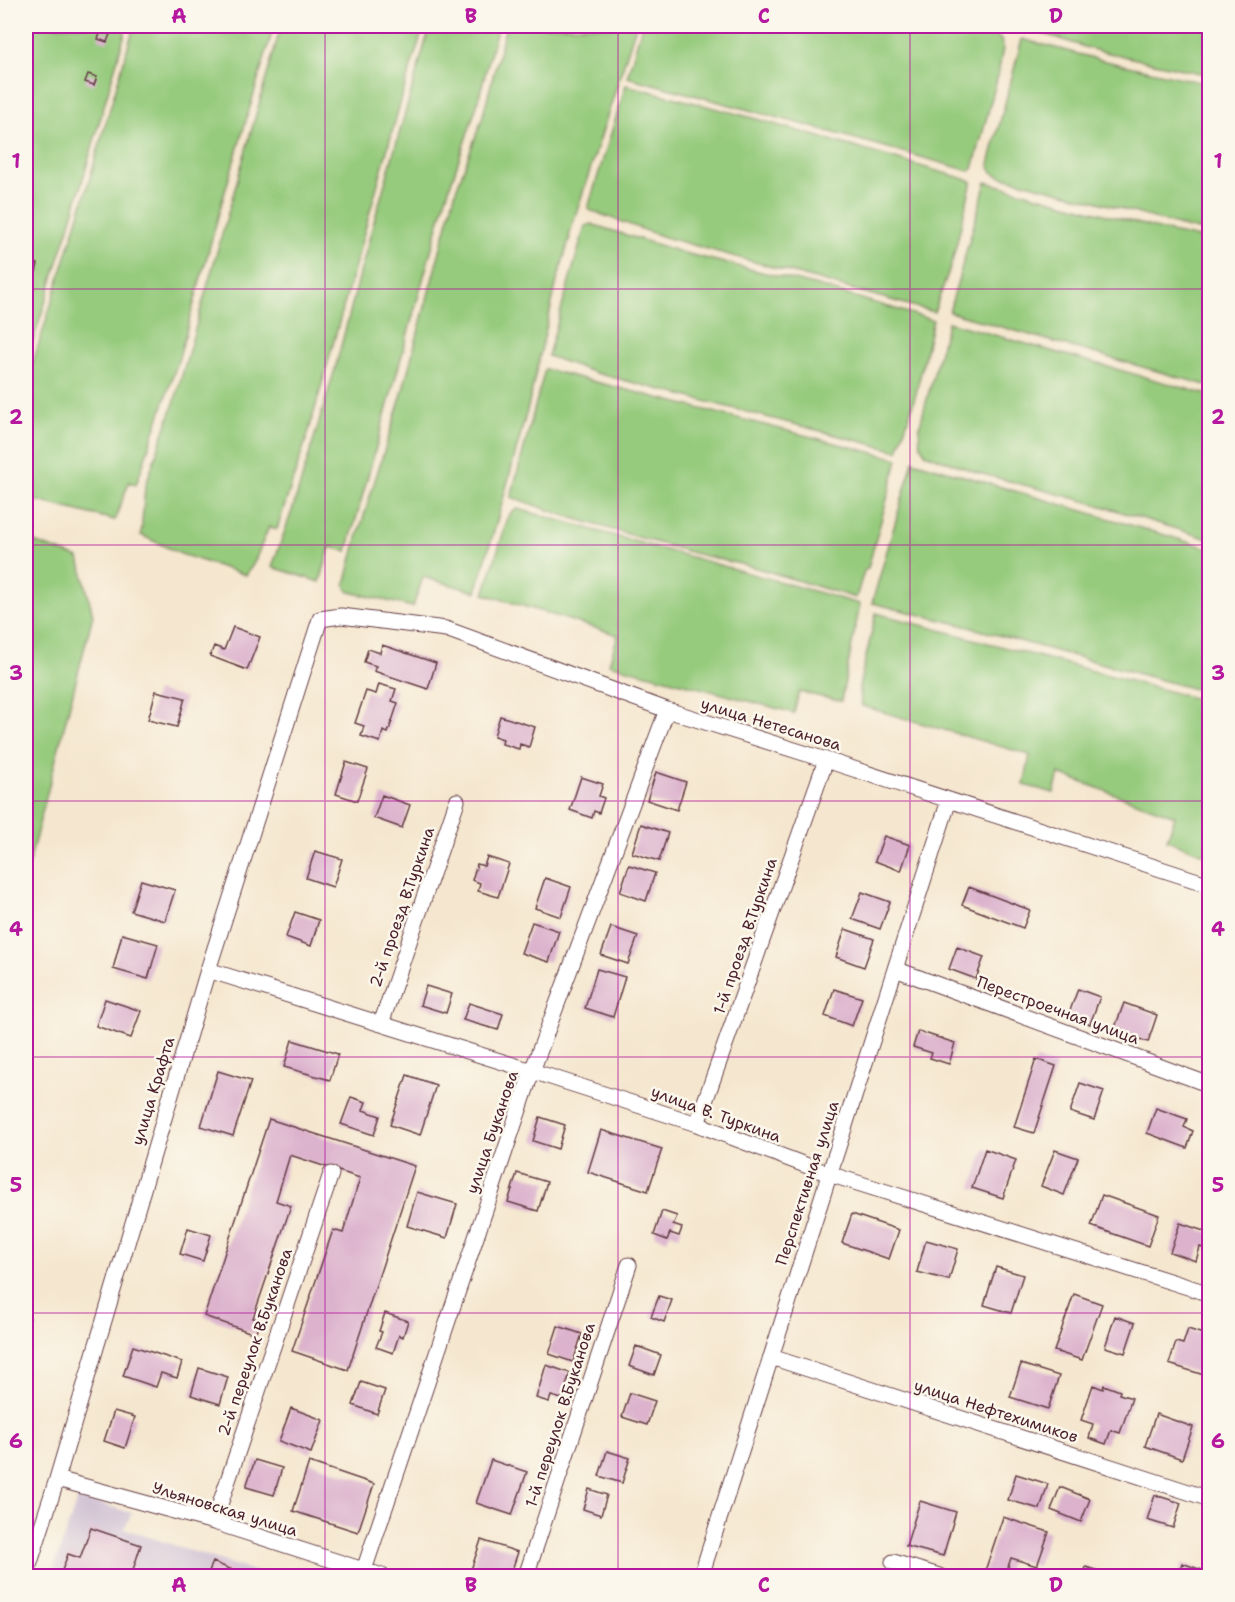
<svg xmlns="http://www.w3.org/2000/svg" width="1235" height="1602" font-family="'Shantell Sans',sans-serif">
<style>
.industrial{fill:#cebed2}
.green{fill:#96cb7d;stroke:#707554;stroke-width:1.5}
.building{fill:#dcb2cd}
.lines{fill:none;stroke-linecap:round;stroke-linejoin:round}
.minor-casing{stroke:#643d44;stroke-width:17}
.minor{stroke:#fff;stroke-width:15}
.grid{fill:none;stroke:#b5179e;stroke-width:1.5;stroke-opacity:0.55}
.labels{text-anchor:middle;dominant-baseline:central;stroke-width:5;stroke-linejoin:round;paint-order:stroke}
.street-label{font-size:16px;fill:#4a1f2b;stroke:#fbf7ec}
.neatline{fill:none;stroke:#b5179e;stroke-width:2}
.grid-label{font-size:20px;text-anchor:middle;font-weight:bold;fill:#b5179e}
</style>
<rect width="100%" height="100%" fill="#fbf7ec"/>
<filter id="ink" filterUnits="userSpaceOnUse"><feTurbulence type="fractalNoise" baseFrequency=".0167" numOctaves="2"/><feDisplacementMap in="SourceGraphic" scale="12" xChannelSelector="R" yChannelSelector="G"/><feConvolveMatrix kernelMatrix="1 2 1 2 8 2 1 2 1" color-interpolation-filters="sRGB"/></filter>
<filter id="wash" filterUnits="userSpaceOnUse"><feTurbulence type="fractalNoise" baseFrequency=".008" numOctaves="4" result="noise"/><feDisplacementMap in="SourceGraphic" scale="24" xChannelSelector="R" yChannelSelector="G"/><feGaussianBlur stdDeviation="1.35" result="paint"/><feColorMatrix in="noise" values="0 0 0 0 0 0 0 0 0 0 0 0 0 0 0 0 0 1.4 0 .05"/><feComposite in="paint" operator="in"/></filter>
<g filter="url(#wash)">
<rect width="100%" height="100%" fill="#f5e7cf"/>
<path class="industrial" d="M78,1497l54,16 -8,16 145,47h-218z"/>
<path class="green" d="M26,26h101l-57,198 -44,139z
M134,26h140l-50,169 -46,166 -42,124 -7,-3 -14,38 -89,-22v-113l56,-180z
M281,26h143l-19,60 -97,348 -31,95 -8,-2 -15,36 -8,12 -65,-21 -40,-19 4,-48 30,-87z
M430,26h68l-22,82 -31,93 -98,350 -17,-4 -10,35 -48,-15 22,-62 41,-136 36,-137z
M506,26h130l-67,210 1,1 -13,44 -29,126 -27,100 -25,85 -53,-15 -10,30 -63,-15 -3,-2 -2,-5 12,-47 44,-141 55,-207 26,-71z
M642,26h322l30,8 7,6 2,8 -5,27 -25,94 -4,2c-113,-33 -228,-63 -342,-94z
M1027,26h182v49l-118,-26 -65,-21z
M1022,39l79,21 108,24v148l-25,-5 -89,-26 -92,-24c-8,-2 -13,-4 -14,-13z
M626,85l127,33 219,63 -20,81 -18,50 -273,-76 -72,-26 -1,-2z
M986,182l180,49 43,9v146l-260,-74z
M591,224l93,29 130,32 119,35 -17,74 -18,57 -302,-78 -48,-17 37,-130z
M948,322l261,73v144l-117,-36 -113,-30 -53,-19 -6,-9 -1,-17z
M545,369l353,90 -30,109 -4,3 -8,27 -103,-31 -60,-14 -124,-36 -58,-20z
M913,461l296,87v145l-255,-70 -82,-20z
M518,509l342,95 -19,97 -42,-9 -5,21 -185,-49 9,-29 -134,-41 24,-76 4,-7z
M26,539l53,19 14,57 -67,260z
M876,613l333,89v154l-42,-16 8,-24 -116,-42 -5,19 -30,-8 6,-30 -168,-49 -3,-19z"/>
<g id="blocks">
<path class="building" d="M101,31l9,3 -3,8 -9,-3z
M88,74l9,3 -3,8 -9,-3z
M30,261l8,3 -2,8 -9,-3z
M233,627l27,10 -13,33 -37,-14 4,-10 10,4z
M382,645l54,18 -8,26 -54,-18 2,-5 -12,-4 4,-13 12,4z
M379,684l17,5 -4,12 6,2 -10,30 -5,-2 -3,11 -19,-6 3,-10 -9,-3 11,-32 10,3z
M156,691l29,7 -8,29 -29,-7z
M500,716l35,11 -6,20 -9,-3 -1,5 -17,-5 1,-5 -9,-3z
M346,762l22,7 -11,32 -21,-7z
M656,772l30,10 -9,28 -30,-10z
M581,777l22,7 -4,12 5,2 -5,15 -5,-2 -2,7 -22,-8z
M382,795l28,10 -8,23 -28,-10z
M641,824l27,9 -9,28 -27,-8z
M884,836l26,9 -9,26 -26,-10z
M315,851l27,8 -9,28 -27,-9z
M487,857l22,7 -11,33 -20,-6 2,-8 -8,-3 5,-16 7,2z
M629,865l26,8 -9,28 -26,-9z
M545,878l26,9 -10,30 -26,-9z
M141,880l34,10 -10,31 -34,-10z
M969,887l61,23 -7,18 -61,-23z
M862,892l28,10 -10,27 -28,-10z
M295,912l24,8 -8,26 -25,-9z
M532,922l27,9 -10,31 -28,-9z
M611,927l27,9 -10,28 -27,-9z
M845,929l29,10 -10,28 -28,-10z
M122,934l36,10 -10,35 -35,-10z
M957,947l27,10 -8,22 -27,-10z
M597,969l28,8 -12,40 -28,-9z
M426,986l26,8 -6,19 -26,-8z
M834,989l28,9 -10,28 -27,-10z
M1078,989l22,8 -10,27 -22,-8z
M105,999l36,12 -10,27 -35,-12z
M469,1003l34,11 -5,16 -35,-10z
M1124,1003l33,12 -9,27 -34,-12z
M918,1031l37,12 -6,21 -19,-6 2,-5 -19,-6z
M292,1040l46,14 -8,26 -46,-13z
M1036,1059l20,7 -22,67 -20,-6z
M218,1071l33,10 -18,55 -32,-10z
M407,1075l29,10 -16,50 -30,-10z
M1080,1083l24,8 -10,29 -24,-8z
M351,1097l15,5 -3,8 17,6 -6,19 -33,-11z
M1156,1108l31,11 -3,8 9,4 -6,17 -40,-15z
M540,1117l25,8 -7,24 -25,-8z
M269,1119l146,47 -67,204 -56,-19 41,-121 10,3 17,-55 -70,-23 -14,46 15,5 -38,112 7,2 -5,14 -51,-18z
M601,1130l61,19 -14,42 -60,-19z
M985,1149l31,11 -13,38 -31,-10z
M1055,1150l23,8 -14,37 -23,-9z
M517,1173l30,9 -9,29 -30,-9z
M417,1192l40,12 -10,34 -40,-12z
M1102,1195l57,20 -11,31 -57,-20z
M662,1211l15,5 -4,9 9,3 -3,8 -9,-3 -3,7 -13,-5z
M852,1214l47,16 -10,29 -47,-16z
M1180,1223l30,10 -3,16 -7,-2 -4,14 -26,-9z
M188,1228l23,7 -8,26 -23,-7z
M926,1240l32,9 -9,31 -32,-8z
M996,1267l27,8 -12,38 -27,-8z
M1074,1294l28,10 -20,56 -28,-9z
M659,1296l13,4 -8,22 -13,-5z
M385,1313l23,8 -5,16 -4,-2 -6,18 -17,-6 6,-15 -3,-1z
M26,1316l4,2 -4,13z
M1115,1316l20,7 -10,30 -20,-6z
M558,1326l24,8 -9,28 -24,-8z
M1188,1329l21,7 -5,15 6,1v4l-6,19 -35,-11 7,-22 7,2z
M133,1346l49,16 -5,16 -16,-5 -5,14 -33,-11z
M636,1346l25,9 -7,20 -25,-9z
M1021,1364l38,12 -11,33 -38,-12z
M546,1365l24,8 -8,26 -11,-3 -2,6 -13,-4z
M199,1368l29,9 -8,27 -29,-9z
M361,1382l24,8 -8,24 -24,-9z
M1093,1385l10,4 1,-4 16,6 -1,3 13,4 -12,35 -9,-3 -5,14 -17,-6 4,-14 -12,-4z
M630,1393l25,8 -8,24 -25,-8z
M291,1408l32,12 -12,33 -32,-12z
M114,1411l21,6 -10,31 -21,-7z
M1156,1414l37,13 -11,32 -37,-13z
M607,1451l23,7 -8,25 -23,-7z
M255,1460l27,8 -8,27 -28,-8z
M491,1460l36,12 -15,43 -36,-12z
M309,1462l65,22 -16,48 -65,-21z
M1016,1474l32,10 -8,25 -32,-9z
M1060,1487l30,12 -9,23 -30,-12z
M589,1489l18,6 -6,20 -18,-6z
M1155,1495l26,8 -8,25 -26,-8z
M920,1501l36,11 -13,44 -37,-10z
M1003,1517l46,15 -12,34 -26,-8 -6,18h-12l-9,-2z
M91,1528l50,17 -10,31 -15,-6 -2,6h-54l8,-22 12,4z
M481,1540l37,12 -8,24h-17l-22,-6z
M213,1562l34,14h-40z
M1182,1563l28,10v3h-32z
M1086,1567l28,9h-31z"/>
</g>
</g>
<g filter="url(#ink)">
<use href="#blocks" fill-opacity="0" stroke="#643d44" stroke-width="1.5"/>
<g class="lines">
<g class="minor-casing">
<path id="minor" d="M895,969l315,116
M208,970l324,101 165,53 132,50 381,120
M381,1024l76,-223
M697,1124l129,-364
M771,1357l439,142
M57,1479l157,43 168,54
M214,1522l117,-348
M893,1562l46,14
M364,1570l168,-499 135,-361
M26,1575l31,-96 151,-509 112,-351 21,-3 105,13 221,81 159,50 384,125
M526,1576l103,-311
M701,1576l248,-776"/>
</g>
<use href="#minor" class="minor"/>
</g>
</g>
<path class="grid" d="M325,26v1550M618,26v1550M910,26v1550M26,289h1184M26,545h1184M26,801h1184M26,1057h1184M26,1313h1184"/>
<g class="labels">
<g class="street-label">
<text transform="translate(771 724) rotate(17)">улица Нетесанова</text>
<text transform="translate(402 907) rotate(-71)">2-й проезд В.Туркина</text>
<text transform="translate(745 936) rotate(-71)">1-й проезд В.Туркина</text>
<text transform="translate(1058 1010) rotate(20)">Перестроечная улица</text>
<text transform="translate(153 1091) rotate(-73)">улица Крафта</text>
<text transform="translate(716 1114) rotate(20)">улица В. Туркина</text>
<text transform="translate(492 1132) rotate(-71)">улица Буканова</text>
<text transform="translate(807 1183) rotate(-72)">Перспективная улица</text>
<text transform="translate(255 1342) rotate(-71)">2-й переулок В.Буканова</text>
<text transform="translate(996 1411) rotate(18)">улица Нефтехимиков</text>
<text transform="translate(560 1415) rotate(-72)">1-й переулок В.Буканова</text>
<text transform="translate(225 1509) rotate(17)">Ульяновская улица</text>
</g>
</g>
<rect width="1235" height="1602" fill="none" stroke="#fbf7ec" stroke-width="66"/>
<rect x="33" y="33" width="1169" height="1536" class="neatline"/>
<g class="grid-label">
<text x="179" y="23">A</text>
<text x="471" y="23">B</text>
<text x="764" y="23">C</text>
<text x="1056" y="23">D</text>
<text x="16" y="168">1</text>
<text x="1218" y="168">1</text>
<text x="16" y="424">2</text>
<text x="1218" y="424">2</text>
<text x="16" y="680">3</text>
<text x="1218" y="680">3</text>
<text x="16" y="936">4</text>
<text x="1218" y="936">4</text>
<text x="16" y="1192">5</text>
<text x="1218" y="1192">5</text>
<text x="16" y="1448">6</text>
<text x="1218" y="1448">6</text>
<text x="179" y="1592">A</text>
<text x="471" y="1592">B</text>
<text x="764" y="1592">C</text>
<text x="1056" y="1592">D</text>
</g>
</svg>
